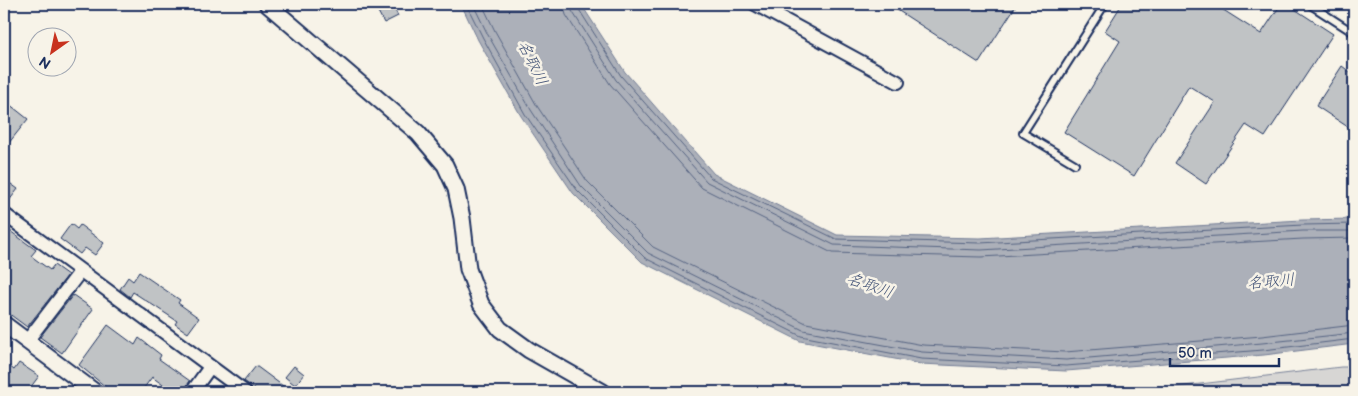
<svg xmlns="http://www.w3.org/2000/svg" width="1358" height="396" font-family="'Balsamiq Sans','Klee One',sans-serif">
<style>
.green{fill:#d7d6d4;stroke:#798299}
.water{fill:#acb0b9;stroke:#727c95}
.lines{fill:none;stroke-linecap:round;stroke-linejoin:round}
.shore{stroke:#556382;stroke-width:1}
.building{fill:#c0c3c5;stroke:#1b2f5e}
.service-casing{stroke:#1b2f5e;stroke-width:10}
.minor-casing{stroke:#1b2f5e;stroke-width:16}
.tertiary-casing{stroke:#1b2f5e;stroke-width:19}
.service{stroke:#f7f3e8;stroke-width:6}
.minor{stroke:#f7f3e8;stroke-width:12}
.tertiary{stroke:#f7f3e8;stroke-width:15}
.labels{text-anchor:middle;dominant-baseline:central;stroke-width:5;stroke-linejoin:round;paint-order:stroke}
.water-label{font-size:16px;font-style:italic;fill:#465679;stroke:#f7f3e8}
</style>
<rect width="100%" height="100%" fill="#f7f3e8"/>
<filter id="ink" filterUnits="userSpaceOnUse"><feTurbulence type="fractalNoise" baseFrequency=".02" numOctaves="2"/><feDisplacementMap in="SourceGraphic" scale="10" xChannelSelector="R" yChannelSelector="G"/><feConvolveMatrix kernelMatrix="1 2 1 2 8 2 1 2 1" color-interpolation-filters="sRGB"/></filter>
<g filter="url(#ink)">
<path class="green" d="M1341,367h13v25h-220z"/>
<path class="water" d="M461,4h120l44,68 89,102 123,61 143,3 322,-18 52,-1v125l-90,11 -198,16 -145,-7 -121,-23 -158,-79 -69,-69 -52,-77 -43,-76z"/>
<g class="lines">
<path class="shore" d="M466,4l17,34 42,76 52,76 68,68 156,78 120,23 145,7 197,-16 91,-11
M473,4l15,31 43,75 50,76 67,67 155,77 119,22 144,8 196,-17 92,-10
M482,4l13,27 42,75 50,75 66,66 153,76 117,22 142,7 197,-16 92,-11
M563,4l3,11 44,69 92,104 130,65 149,4 322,-18 51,-1
M571,4l1,7 44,69 91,102 127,63 147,5 322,-19h51
M577,4l1,4 43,68 90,102 125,61 144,4 323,-18 51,-1"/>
</g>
<path class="building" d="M374,4h18l6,12 -14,7z
M888,4h129l-38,59z
M1122,4h92l47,30 20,-30h6l46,30 -68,103 -19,-12 -40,59 -31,-21 40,-61 -26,-16 -55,90 -70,-44 56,-91 -15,-10z
M1342,66l12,9v56l-38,-25z
M4,100l24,19 -24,30z
M4,179l14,10 -13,17h-1z
M71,224l6,5 3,-4 24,18 -9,12 -10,-7 -5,6 -20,-15z
M10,231l26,19 -5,6 19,14 4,-5 14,10 -41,52 -23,-17v-69z
M139,272l41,28 -2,3 21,15 -11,15 -13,-9 2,-3 -44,-29 -3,5 -10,-8 8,-12 5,4z
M73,295l20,14 -31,44 -22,-16z
M108,325l27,20 4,-7 22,17 -2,4 31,22 -5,7 -1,4h-11l-21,-15 -11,15h-29l-33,-27z
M4,362l10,8 5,-7 20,13 -12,16h-23z
M256,366l35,26h-32l-15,-11z
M294,366l10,8 -9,11 -10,-8z"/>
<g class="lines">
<g class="service-casing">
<path id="service" d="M1309,4l45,29
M1075,164l-52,-31 82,-129"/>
</g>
<g class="minor-casing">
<path id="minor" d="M755,4l143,78
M4,214l241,178
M27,341l53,-69
M192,392l18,-25"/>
</g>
<g class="tertiary-casing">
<path id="tertiary" d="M267,4l151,129 27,32 11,24 6,29 6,51 13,35 19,25 29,21 74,42
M4,324l91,68"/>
</g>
<use href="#service" class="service"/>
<use href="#minor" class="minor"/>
<use href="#tertiary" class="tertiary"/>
</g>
</g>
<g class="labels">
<g class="water-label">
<text transform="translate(532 63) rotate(64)">名取川</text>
<text transform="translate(1271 282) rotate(-5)">名取川</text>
<text transform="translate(870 286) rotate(19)">名取川</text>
</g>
</g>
<rect width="1358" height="396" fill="none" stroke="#f7f3e8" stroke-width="20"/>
<rect x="10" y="10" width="1338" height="376" fill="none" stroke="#1b2f5e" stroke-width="2" filter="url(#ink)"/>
<g transform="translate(52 52) rotate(213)"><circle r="24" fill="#f7f3e8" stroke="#9fa5b1"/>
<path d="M0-4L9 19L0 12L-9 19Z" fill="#c8321e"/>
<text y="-8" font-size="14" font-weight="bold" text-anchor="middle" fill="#1b2f5e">N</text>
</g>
<path d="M1170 358v8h109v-8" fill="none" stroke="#1b2f5e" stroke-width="2.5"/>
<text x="1178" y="358" font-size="15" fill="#1b2f5e" stroke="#f7f3e8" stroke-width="4" paint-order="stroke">50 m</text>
</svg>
